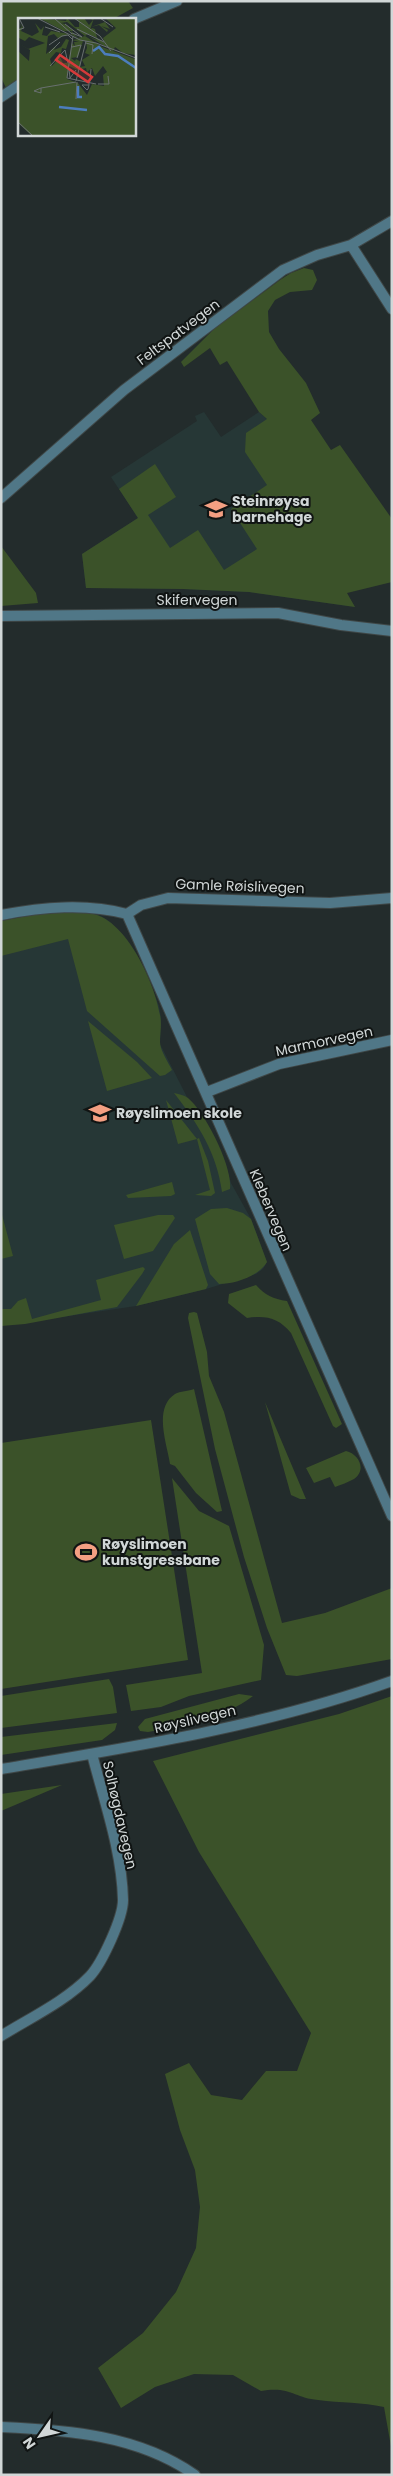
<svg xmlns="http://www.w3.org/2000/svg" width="393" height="2476" font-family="Poppins,sans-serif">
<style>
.built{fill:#263736}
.green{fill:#3b5229}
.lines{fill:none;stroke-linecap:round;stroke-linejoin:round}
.minor-casing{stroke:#3f4747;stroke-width:12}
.tertiary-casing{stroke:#3f4747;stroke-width:12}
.minor{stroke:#507787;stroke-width:10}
.tertiary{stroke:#507787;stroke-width:10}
.labels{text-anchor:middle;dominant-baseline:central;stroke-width:4;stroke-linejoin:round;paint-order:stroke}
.street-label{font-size:14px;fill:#d1d7d7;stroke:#101413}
.poi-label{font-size:14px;font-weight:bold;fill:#d1d7d7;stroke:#101413;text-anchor:start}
.inset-river{fill:none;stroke:#4c7dbd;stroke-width:2.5}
.inset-road{fill:none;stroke:#697070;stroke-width:1}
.view{fill:#d63a3a;fill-opacity:0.15;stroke:#d63a3a;stroke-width:2.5}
.inset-edge{fill:none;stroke:#d1d7d7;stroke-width:2.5}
</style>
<rect width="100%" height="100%" fill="#232c2c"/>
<path class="built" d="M204,412l17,25 38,-25 8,7 43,117 45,71 -106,-15 -66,-3 -97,-1 -4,-34 56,-36 -27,-41 86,-56 -2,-5z
M99,915l10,6 12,12 22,34 16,39 2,12 -1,26 27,53 24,35 14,30 6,21 20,36 16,43 -4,7 -7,5 -50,15 -70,17 -135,20v-405z"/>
<path class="green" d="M1,1h127l5,7 -20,11h-94v60l-13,9 -5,-11z
M304,268l9,2 4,10 -5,10 -22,2 -15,8 -7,11 1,21 10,17 27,34 14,30 -9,7 20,30 9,-5 52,74v63l-45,11 8,14 -106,-15 -66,-3 -97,-1 -4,-34 56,-36 -19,-29 36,-25 21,33 -28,18 22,33 28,-18 26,40 33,-21 -26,-40 36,-24 -22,-33 1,-19 21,-14 -8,-7 -32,-51 -7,4 -10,-17 -26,19 -3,-5 34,-34 65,-48 11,-7z
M1,546l35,47 2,10 -37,3z
M48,912c16,0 34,-3 49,3 32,11 58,69 63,100 2,9 0,18 0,27 0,8 8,20 12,28l-7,5 -5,1 -73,-65 -19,-72 -67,17v-35z
M88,1021l49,41 15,16 -45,13z
M174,1093c4,1 10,2 14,5 17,14 45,69 42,91l-8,3c-5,-39 -24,-68 -48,-99z
M166,1100l31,39 2,-1 9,23 7,32 -4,3 -16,-1 15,-5 -13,-51 -19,5z
M172,1182l3,12 -4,2 -43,2 -2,-3z
M227,1208l16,5 8,6 16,43c-8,14 -32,22 -48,22l-9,-10 -15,-55 16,-10z
M1,1211l12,45 -12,3z
M158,1215h15l2,3 -22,33 -29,8 -10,-34z
M190,1230l18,55 -2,4 -70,17 38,-62z
M143,1267l2,2 -3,5 -25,33 -92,17 -24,2v-17h10l7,-8 8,-3 6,21 69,-19 -5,-20z
M256,1285c9,10 17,14 31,16l55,123 -6,4 -3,-2 -42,-93c-12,-15 -25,-18 -44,-15l-19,-15 1,-9z
M194,1312l3,1 10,39 2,24 15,36 58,211 43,-10 67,-25v71l-95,17 -11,-1 -19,-47 -23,-71 -29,-108 -27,-131 1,-5z
M194,1389l28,122 -5,1 -21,-19 -21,-27 -5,-2c-3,-20 -17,-56 5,-70 5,-3 14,-3 19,-5z
M265,1402l41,97h-6l-9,-4z
M151,1420l37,240 -187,29v-246z
M346,1451c13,3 21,19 8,28 -6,3 -13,6 -19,8l-5,-10 -16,6 -8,-15z
M172,1478l27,33 30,15 35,119 -3,35 -72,16 -28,11 -30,4 -5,-26 76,-12z
M109,1679l4,8 4,26 -116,15v-32z
M239,1694l14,2c-31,23 -68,30 -105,36l-8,-1 -2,-4 7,-8z
M392,1696v756l-8,-45c-22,-5 -43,-4 -66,-7 -24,-2 -28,-14 -57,-9l-28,-16 -39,-1 -39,13 -34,21 -23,-40 45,-35 33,-41 20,-44 4,-41 -5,-37 -15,-40 -15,-56 24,-11 22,32 31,5 24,-29h31l14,-38 -112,-181 -46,-91 186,-47z
M117,1723l-2,7 -13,10 -101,15v-18z
M62,1785l-61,26v-17z"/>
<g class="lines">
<g class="minor-casing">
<path id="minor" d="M134,19l43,-18
M1,97l18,-12
M351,245l41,64
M1,498l123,-108 159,-120 34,-15 34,-10 41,-24
M1,616l277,-3 63,12 51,6
M127,914l265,602
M1,915c42,-8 85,-12 126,-1l14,-9 27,-7 162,5 62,-5
M207,1092l72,-28 113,-24
M1,2036c29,-18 65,-35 89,-60 12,-13 33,-58 33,-76 -1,-49 -19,-99 -31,-146
M1,2427c67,3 137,8 194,48"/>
</g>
<g class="tertiary-casing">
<path id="tertiary" d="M1,1769c131,-22 265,-43 391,-88"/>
</g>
<use href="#minor" class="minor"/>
<use href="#tertiary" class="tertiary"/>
</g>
<defs>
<g id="school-bare" transform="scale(1.725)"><path d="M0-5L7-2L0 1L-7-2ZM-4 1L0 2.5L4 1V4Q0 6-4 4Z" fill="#f39f82" stroke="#101413" stroke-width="2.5" paint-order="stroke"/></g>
<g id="stadium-bare" transform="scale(1.725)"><path d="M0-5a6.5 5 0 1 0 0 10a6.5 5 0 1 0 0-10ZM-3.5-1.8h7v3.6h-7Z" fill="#f39f82" stroke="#101413" stroke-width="2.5" paint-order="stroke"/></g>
</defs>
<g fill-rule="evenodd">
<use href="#school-bare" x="216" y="509"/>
<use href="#school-bare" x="100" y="1113"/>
<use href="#stadium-bare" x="86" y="1552"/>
</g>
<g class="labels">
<g class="street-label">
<text transform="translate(178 332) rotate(-37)">Feltspatvegen</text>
<text x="197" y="600">Skifervegen</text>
<text transform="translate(240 886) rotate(2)">Gamle Røislivegen</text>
<text transform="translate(324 1041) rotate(-12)">Marmorvegen</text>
<text transform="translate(271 1210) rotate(67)">Klebervegen</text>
<text transform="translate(195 1719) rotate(-13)">Røyslivegen</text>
<text transform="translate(120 1815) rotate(77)">Solhøgdavegen</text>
</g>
<g class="poi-label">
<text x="232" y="501">Steinrøysa<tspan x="232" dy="16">barnehage</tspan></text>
<text x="116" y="1113">Røyslimoen skole</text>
<text x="102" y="1544">Røyslimoen<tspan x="102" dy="16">kunstgressbane</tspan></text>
</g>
</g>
<g transform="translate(18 18)">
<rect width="118" height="118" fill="#232c2c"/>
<path d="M21,0l27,3 1,-3 8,9h4v-5l-4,-4h9l5,7 4,-5 -4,-2h5l-3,9 14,-5 5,7 -9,-3 7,4 -1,2 -8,-7 -8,2 -1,3 2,-2 3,1 2,9 8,5 -2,-5 13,-10 -11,-10h30v37l-12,-2 -8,-6 -2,4 -25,-15 9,4 -2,-3 -7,-3 -3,2 17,11 33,12v76h-104l-13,-12v-72l11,10 1,-11 -12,-7 10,6 17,-6 -16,-6 -4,4 -6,-3 -1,-8 3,1 -2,-1 -1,-1 4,-2 -4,-5 5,5 -2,4 11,5 7,-4 -4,-9 6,7 3,-4 -2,9 5,1 4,-5 18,3 -11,4 -4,-4 -6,2 -2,18 11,-9 -3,5 7,-3 5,-8 3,1 -3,9 -4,-1 -1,5 -5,-1 -6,7 2,7 8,-9 3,6h5l4,-20 3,3 -1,-4h5l-7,-2 7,-1 -8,-5v-3l7,7 7,-2 -18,-14 -6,1 4,1 9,7h-10zM65,23h3l1,7 -2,5 5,2 -8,5 3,6 -5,1 1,-5 -5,-3 -4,8 3,-6 -4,-3 7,-1zM51,48l9,4 8,-2 1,4 5,-4 3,8 8,-10 4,6 -4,3 1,11 -12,-2 -5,11 -9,-12 -11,-4z" fill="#3b5229" fill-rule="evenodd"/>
<path class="inset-river" d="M75,33l6,-4 6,7 13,2 18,12M60,68v11h4M41,89l28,3"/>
<path class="inset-road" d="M19,0l43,22 16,3 40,15M36,0l18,16M56,0l26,18 11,15M82,0l13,9M47,6l17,13 -10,-4M27,9l15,5M59,11l27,13M0,12l6,-2 -5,-10M55,18l-6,42 29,6M68,25l7,2 -1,9M31,27l13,-9 6,-1 4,4M54,29l9,-2 -4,13M31,35l11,-11M32,48l15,-16 3,13M51,51l1,9 6,-8M58,63l10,-40M80,66h11l-1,-8M71,67h-7l5,5 1,-1 1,-4v-2l1,-2 1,-12M23,70v5l-7,-2 7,-3 35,-6M58,81l1,-17M0,104l15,14"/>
<path class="view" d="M42,37l32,22 -4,5 -32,-22z"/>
<rect width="118" height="118" class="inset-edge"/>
</g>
<rect width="393" height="2476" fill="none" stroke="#d1d7d7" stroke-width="5"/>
<g transform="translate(40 2436) rotate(236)" stroke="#101413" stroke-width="4" paint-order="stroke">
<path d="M0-4L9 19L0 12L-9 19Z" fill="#d1d7d7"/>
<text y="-8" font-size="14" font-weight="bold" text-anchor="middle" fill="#d1d7d7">N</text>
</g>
</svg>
